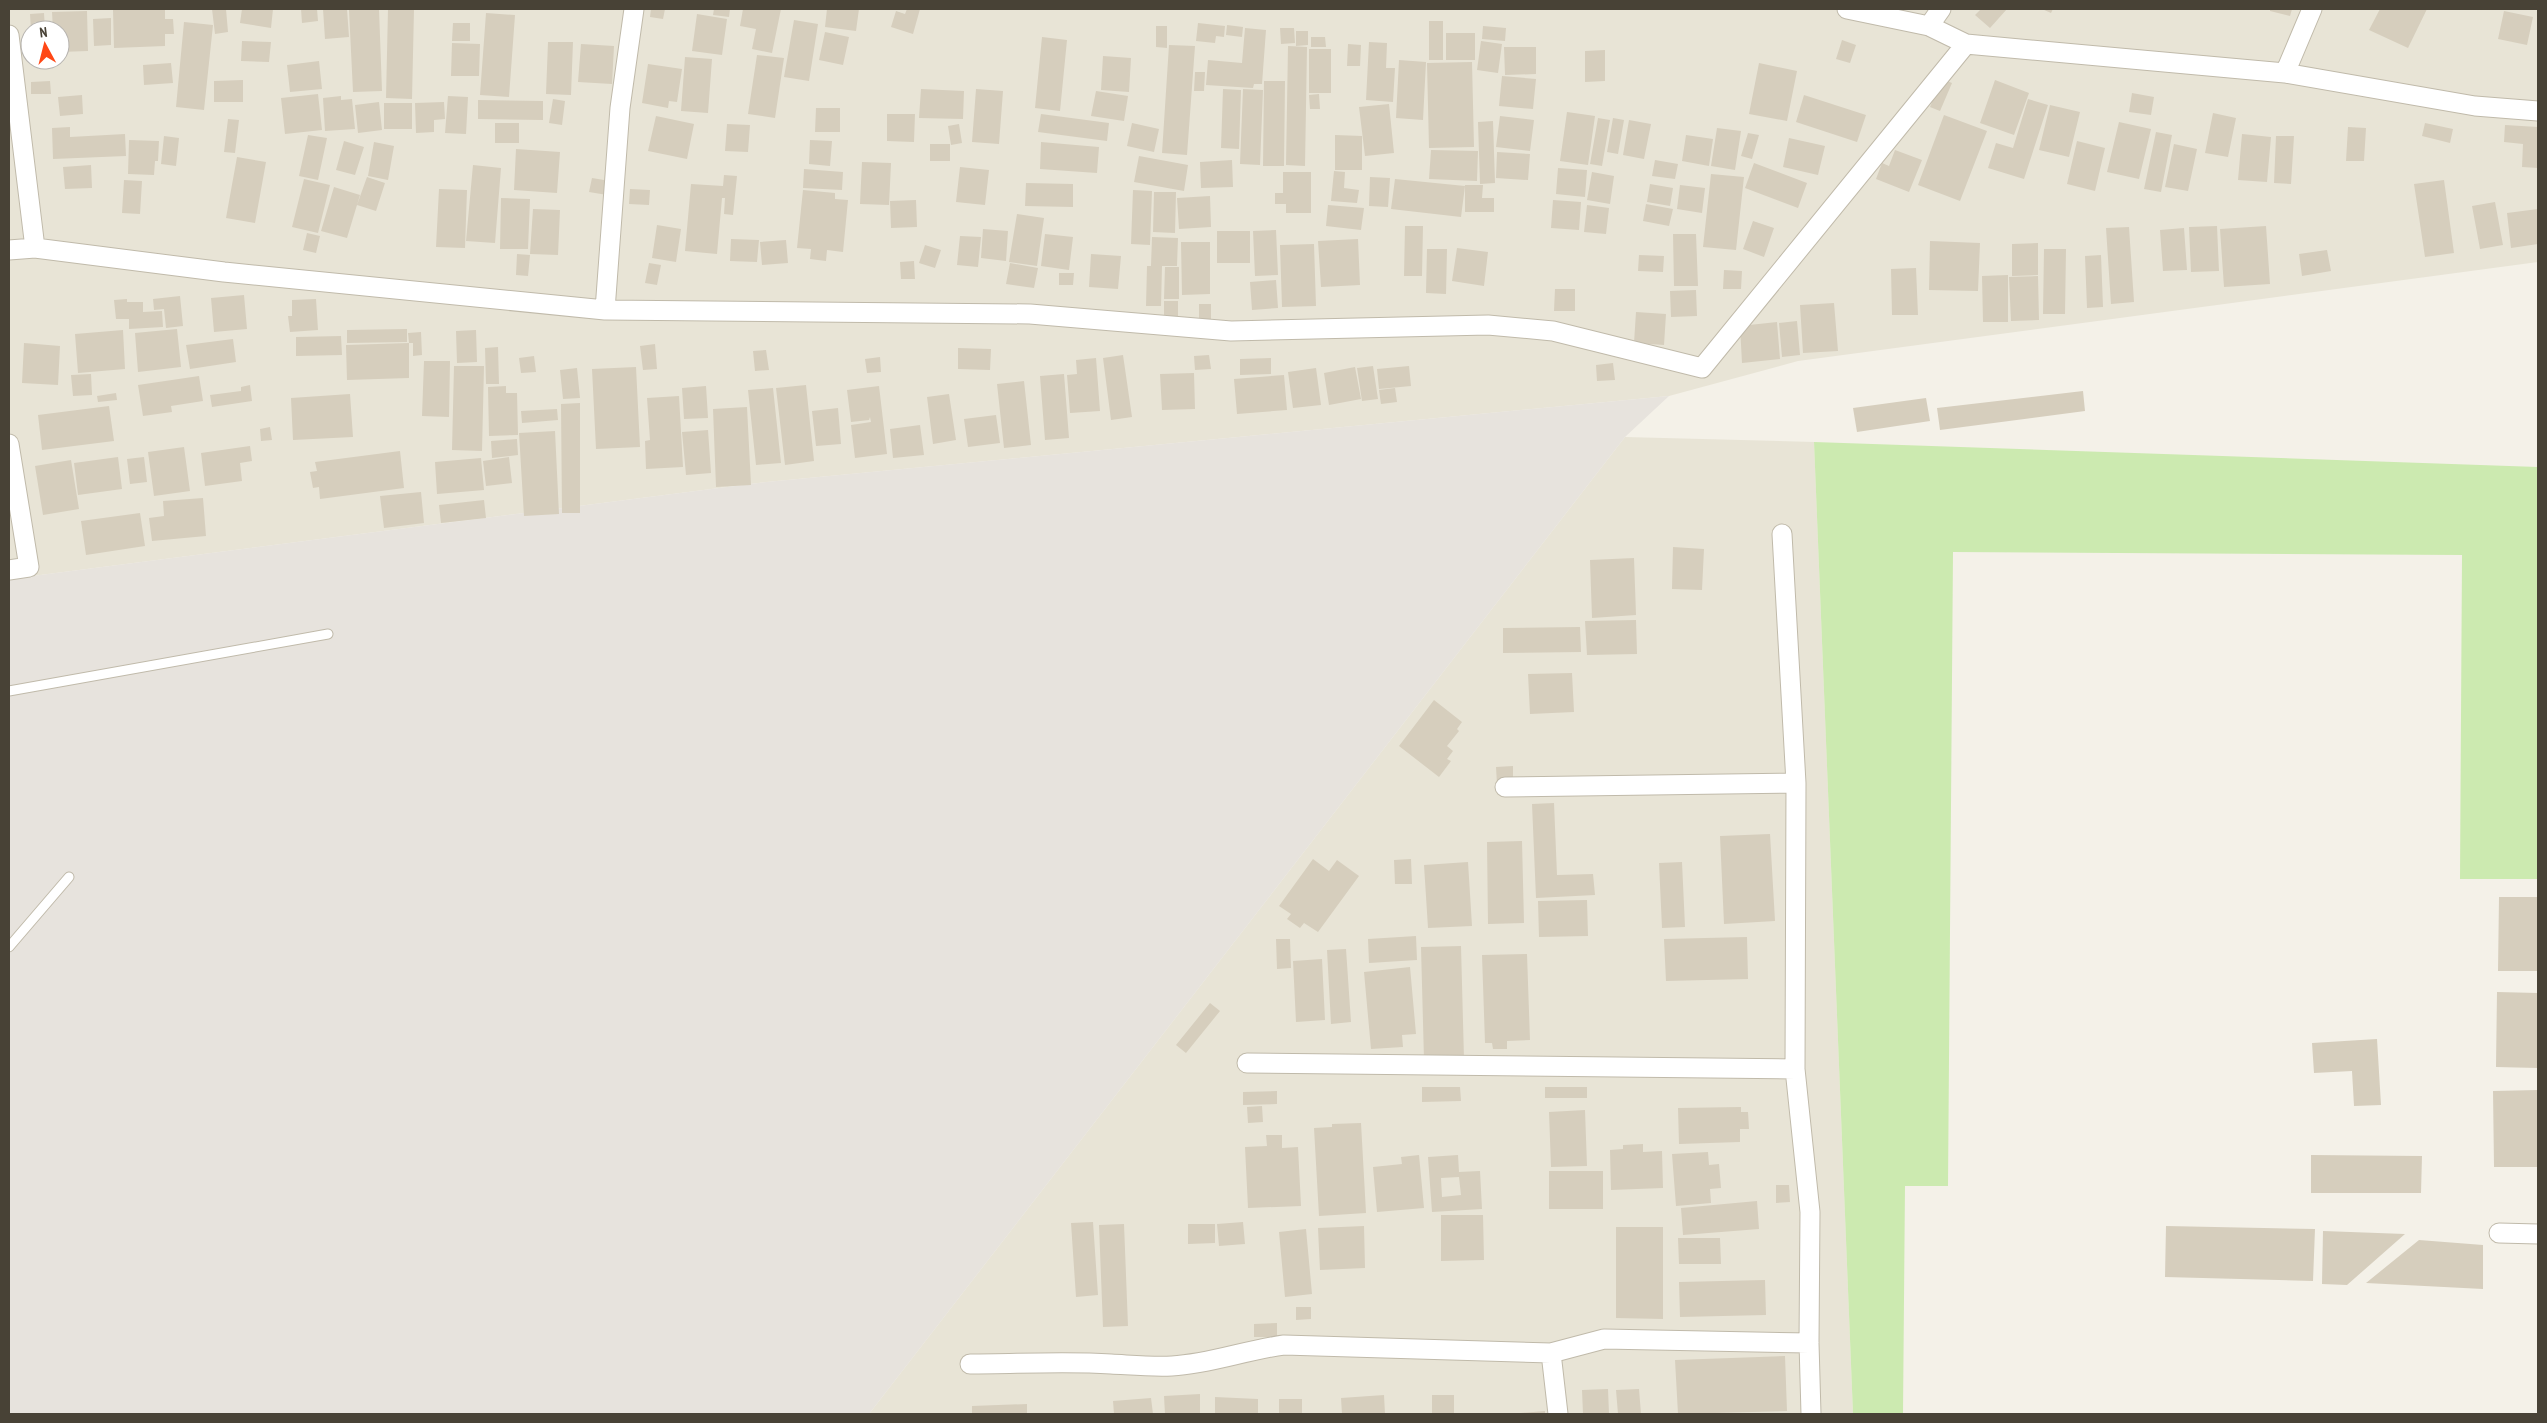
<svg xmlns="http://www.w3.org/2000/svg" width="2547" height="1423" font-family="'PT Sans Narrow',sans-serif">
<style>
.residential{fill:#e8e4d6;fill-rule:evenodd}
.industrial{fill:#e7e3dd}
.green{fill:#cceab0}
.building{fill:#d6cebd;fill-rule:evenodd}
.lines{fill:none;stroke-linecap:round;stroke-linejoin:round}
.service-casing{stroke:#c0baaa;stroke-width:11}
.minor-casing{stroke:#c0baaa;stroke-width:21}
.service{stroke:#fff;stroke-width:9}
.minor{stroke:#fff;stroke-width:19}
</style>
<rect width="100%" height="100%" fill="#f4f1e8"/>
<path class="residential" d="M9,9h2529v253l-740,99 -129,35 -903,86 -757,97zM30,30h30v30h-30z
M1625,437l189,5 39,972h-984z"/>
<path class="industrial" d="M1669,396l-44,41 -756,977h-860v-835l757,-97z"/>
<path class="green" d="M1814,442l724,25v412h-78l2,-324 -509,-3 -5,634h-43l-2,228h-50z"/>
<path class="building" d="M138,9h27v10h8l1,15h-9v12l-51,2 -1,-38z
M212,9h14l2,23 -13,2z
M242,9h31l-2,19 -31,-5z
M301,9h16l1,12 -16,2z
M323,9h24l2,28 -24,2z
M366,9h13l3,82 -29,1 -4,-82z
M388,9h26l-2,90 -26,-1z
M651,9h14l-2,10 -13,-2z
M714,9h16l-1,8 -16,-2z
M743,9h38l-9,44 -20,-4 4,-20 -16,-3z
M827,9h32l-3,22 -31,-4z
M907,9h13l-7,25 -22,-7 5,-16 9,3z
M1981,9h26l-17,19 -15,-13z
M2042,9h11l-2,4z
M2270,9h22l-2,7 -20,-5z
M2380,9h47l-19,39 -39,-18z
M87,11l1,40 -28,1v-22h-7l-1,-18z
M2504,11l29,6 -6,28 -29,-6z
M44,13l1,17h-14l-1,-16z
M486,13l29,2 -6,82 -29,-2z
M697,14l30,5 -5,36 -30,-4z
M111,18v27l-17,1 -1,-27z
M794,20l24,4 -9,57 -25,-4z
M1429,21h14v39h-14z
M184,22l29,3 -9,85 -28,-3z
M453,23h17v18h-18z
M1198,23l27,3 -1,11 -8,-1 -1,7 -19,-2z
M1227,25l16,2 -1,10 -16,-2z
M1156,26h11v22l-11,-1z
M1483,26l23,2 -1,13 -23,-2z
M1245,28l21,2 -4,54h-8l-1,4 -47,-3 2,-25 34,3z
M1280,28h14l1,15 -14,1z
M1296,31h12v14l-12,1z
M825,32l24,5 -6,28 -24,-5z
M1446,33h29v27h-29z
M1042,37l25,3 -7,71 -25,-3z
M1311,37h14l1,10h-15z
M1842,40l14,5 -6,18 -14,-4z
M242,41l29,1 -2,20 -28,-1z
M1481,41l21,3 -4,29 -21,-3z
M548,42h25l-2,53 -25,-1z
M1369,42l18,1 -1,25h9l-2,34 -27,-2z
M452,43l28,1 -1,32h-28z
M581,44l33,2 -2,38 -34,-2z
M1348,44l13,1 -1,21h-13z
M1169,45l26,1 -8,109 -25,-2z
M1288,46l19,1 -2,119 -19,-1z
M1504,47h32v27l-31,1z
M1309,49h22v44h-22z
M1605,50v31l-20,1v-31z
M757,55l27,3 -9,60 -27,-4z
M1103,56l28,2 -2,34 -28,-2z
M685,57l27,2 -4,54 -27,-2z
M1399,60l27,2 -3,58 -27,-2z
M319,61l3,28 -32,3 -3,-27z
M1472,62l2,85 -45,1 -2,-85z
M171,63l2,20 -29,2 -1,-20z
M1759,63l38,8 -10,50 -38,-7z
M648,64l34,5 -5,33 -8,-1 -1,7 -26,-5z
M1195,72h10l-1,19h-10z
M1502,76l34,3 -3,30 -34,-3z
M1942,79l10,4 -12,28 -10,-4z
M243,80v22h-29v-21z
M1995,80l34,13 -15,42 -34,-12z
M50,81l1,13h-20v-12z
M1264,81h21l-1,85h-21z
M921,89l43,2 -1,28 -44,-1z
M976,89l27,2 -4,53 -27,-2z
M1223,89l18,1 -2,59 -18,-1z
M1243,89l20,1 -3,75 -20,-1z
M1096,91l32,5 -4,25 -33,-5z
M2132,93l22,4 -3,18 -22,-3z
M318,94l4,36 -37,4 -4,-36z
M1319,94l1,15h-10l-1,-14z
M82,95l1,19 -23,2 -2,-19z
M1804,95l62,20 -9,27 -61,-20z
M341,96v4l11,-1 3,30 -30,2 -2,-33z
M448,96l20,1 -2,37 -21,-1z
M553,99l12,2 -3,24 -13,-2z
M2028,99l20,6 -24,74 -36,-11 8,-25 17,5z
M478,100l65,1v19l-65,-1z
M379,102l3,28 -24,3 -3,-28z
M444,102l1,17 -11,1v12l-18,1 -1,-30z
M384,103h28v26h-28z
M1389,104l5,49 -29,3 -6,-49z
M2050,105l30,7 -11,45 -30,-7z
M816,108h24v24h-25z
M1567,112l28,4 -7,49 -28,-4z
M2213,113l23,5 -8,39 -23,-4z
M887,114h28l-1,28 -27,-1z
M1041,114l68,9 -2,18 -69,-9z
M1944,115l43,16 -27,70 -42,-16z
M656,116l38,8 -7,35 -39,-8z
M1500,116l34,4 -4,31 -34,-4z
M1598,118l12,2 -8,46 -12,-2z
M1613,118l11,2 -6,34 -11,-2z
M228,119l11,1 -4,33 -11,-1z
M1629,120l22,4 -7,35 -21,-4z
M1493,121l2,62 -15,1 -2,-62z
M2119,122l32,7 -12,50 -32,-7z
M495,123h24v20h-24z
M1132,123l27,6 -5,23 -27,-6z
M2425,123l28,6 -3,14 -28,-7z
M727,124l23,1 -2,27 -23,-1z
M959,124l3,19 -11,2 -3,-19z
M2505,125l33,2v41l-16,-1 1,-23 -19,-2z
M70,127v10l55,-3 1,22 -73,3 -1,-31z
M2348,127l18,1 -2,33h-18z
M1717,128l24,3 -6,39 -24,-4z
M2156,132l16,3 -11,57 -17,-3z
M1748,133l11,2 -7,24 -11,-3z
M2242,134l29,3 -4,45 -29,-2z
M308,135l19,3 -9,42 -19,-4z
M1335,135l27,1v34h-27z
M1686,135l27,4 -4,27 -27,-5z
M164,136l15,2 -3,28 -15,-2z
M2276,136h18l-3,48 -17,-1z
M1789,138l36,8 -7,29 -35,-8z
M129,140l30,1 -1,20h-3l-1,14 -26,-1z
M810,140l22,1 -2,25 -21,-2z
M344,141l20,6 -9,28 -19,-5z
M2077,141l28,7 -10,43 -28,-7z
M374,142l20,4 -6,34 -20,-4z
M1041,142l58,5 -2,26 -57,-4z
M930,144h20v17h-20z
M2174,144l23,5 -9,42 -23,-4z
M516,149l44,3 -3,41 -43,-3z
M1431,150l47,1 -1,30 -48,-2z
M1895,150l27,10 -13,32 -33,-13 6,-16 7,3z
M1497,152l33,2 -2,26 -32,-2z
M1139,156l49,9 -4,26 -50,-9z
M237,157l29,5 -11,61 -29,-5z
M1232,160l1,27 -32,1 -1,-26z
M1655,160l23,4 -3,15 -23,-3z
M862,162l29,1 -2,42 -29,-1z
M1754,163l53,20 -9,25 -53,-20z
M91,165l1,23 -27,1 -2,-22z
M473,165l28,3 -6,75 -29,-2z
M960,167l29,3 -4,35 -29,-3z
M1558,168l29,2 -2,27 -29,-3z
M804,169l39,3 -1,18 -39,-2z
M1334,171l11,1 -1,16 15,2 -2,13 -26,-2z
M1283,172h28v41h-25v-9h-11v-11h8z
M1592,172l22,4 -4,28 -23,-4z
M1711,174l33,3 -8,73 -33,-3z
M724,175l13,1 -4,39 -9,-1 1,-16h-3l-5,56 -32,-3 6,-67 32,2z
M367,177l18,6 -9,28 -19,-6z
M1370,177l20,1 -2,29 -19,-1z
M592,178l18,3 -3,14 -18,-3z
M304,179l26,6 -12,48 -26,-6z
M1395,179l70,7 -4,31 -70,-8z
M124,180l18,1 -2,33 -18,-1z
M2444,180l10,73 -29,4 -11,-73z
M1026,183l47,1v23l-48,-1z
M1650,184l23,4 -3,18 -23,-4z
M1465,185h18l-1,13h12v14h-29z
M1680,185l25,3 -3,25 -25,-4z
M334,187l26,8 -13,43 -26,-7z
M439,189l28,1 -2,58 -29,-1z
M630,189l20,1 -1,15 -20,-1z
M803,190l32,3v6l13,1 -5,52 -16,-2 -1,11 -16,-2 1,-10 -14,-1z
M1133,190l19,1 -2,54 -19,-1z
M1154,192h22l-1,41 -22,-1z
M1210,196l1,31 -32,2 -2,-31z
M501,198l29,1 -2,50h-28z
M916,200l1,27 -26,1 -1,-27z
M1553,200l28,2 -2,28 -28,-2z
M2495,202l8,43 -23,4 -8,-43z
M1646,204l27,5 -4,17 -26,-5z
M1328,205l36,3 -3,22 -35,-4z
M1587,205l22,3 -3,26 -22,-2z
M533,209l27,1 -2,45 -28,-1z
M2538,209v35l-27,4 -4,-35z
M1017,214l27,4 -7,48 -28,-4z
M1753,221l21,7 -10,29 -21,-8z
M657,225l24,4 -5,33 -24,-4z
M1405,226h18l-1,50h-18z
M2217,226l2,45 -28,1 -2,-45z
M2266,226l4,58 -46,3 -4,-58z
M2129,227l5,75 -23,2 -5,-76z
M2184,228l3,42 -24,1 -3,-41z
M983,229l25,2 -2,30 -25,-3z
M1276,230l2,45 -23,1 -2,-45z
M1217,231h33v32h-33z
M307,233l13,3 -4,17 -13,-3z
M1045,234l28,3 -4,33 -28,-4z
M1673,234h23l2,52h-24z
M960,236l21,1 -3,30 -21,-2z
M1152,237l26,1 -1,28h-15l-1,40h-15l1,-40h4z
M731,239l28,1 -2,22 -27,-1z
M1358,239l2,46 -39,2 -3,-46z
M786,240l2,23 -26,2 -2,-23z
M1930,241l50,2 -2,48 -49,-1z
M1181,242h29v52l-28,1z
M2038,243v32l-26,1v-32z
M1314,244l2,62 -34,1 -2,-62z
M925,245l16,5 -6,18 -16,-5z
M1457,248l31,4 -4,34 -32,-5z
M1427,249h20l-1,45 -20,-1z
M2044,249h22l-1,65h-22z
M2327,250l4,21 -29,5 -3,-22z
M517,254l13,1 -2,21 -12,-1z
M1091,254l30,2 -3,33 -29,-2z
M1639,255l25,1 -1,16 -25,-1z
M2101,255l2,52 -16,1 -2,-52z
M914,261l1,18h-14l-1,-17z
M649,263l12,2 -4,20 -12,-2z
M1010,263l28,5 -4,20 -28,-4z
M1165,267h14v32h-15z
M1916,268l2,47h-26l-1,-46z
M1724,270l18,1 -1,18h-18z
M1059,273h15l-1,12h-14z
M2008,275v47h-25l-1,-46z
M2038,276l1,44 -28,1 -2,-44z
M1276,280l2,28 -26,2 -2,-28z
M1555,289h20v22h-21z
M1696,290l1,26 -26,1 -1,-26z
M244,295l3,34 -33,3 -3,-34z
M180,296l3,30 -17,2 -2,-19 -10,1 -1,-11z
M127,299v3h16v10l19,-1 1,16 -34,2v-10h-13l-2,-19z
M316,299l2,31 -28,2 -2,-16h4v-16z
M1164,301h14v15h-14z
M1834,303l4,48 -35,2 -3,-48z
M1199,304h12v16h-12z
M1636,312l30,2 -2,31 -30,-2z
M1797,321l3,34 -18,2 -3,-34z
M1777,322l3,37 -38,4 -2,-37z
M177,329l4,38 -43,5 -3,-39z
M407,329v13l-60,1v-13z
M123,330l2,39 -47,4 -3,-39z
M476,330l1,32 -20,1 -1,-32z
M421,332l1,23 -9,1v-13h-4l-1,-10z
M341,336l1,19 -46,1v-19z
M233,339l3,23 -46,7 -4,-24z
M24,343l36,3 -2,39 -36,-2z
M409,343v35l-62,2 -1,-35z
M655,344l2,25 -14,1 -3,-24z
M498,347l1,37h-13l-1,-36z
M958,348l33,1 -1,21 -32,-1z
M766,350l3,20 -14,1 -2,-20z
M1123,355l9,62 -21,3 -8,-62z
M1209,355l2,14 -16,1 -1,-14z
M534,356l2,16 -15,1 -2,-15z
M880,357l1,15 -14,1 -2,-14z
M1096,358l4,53 -30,2 -3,-38 10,-1 -1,-14z
M1271,358v16l-31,1v-16z
M424,361h26l-1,56 -27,-1z
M1613,363l2,17 -18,1 -1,-16z
M454,366h30l-2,85 -30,-1z
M1373,366l5,33 -16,2 -5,-33z
M1409,366l2,20 -32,3 -2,-20z
M636,367l4,80 -44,2 -4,-80z
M1355,367l6,32 -32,6 -5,-32z
M577,368l3,30 -17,1 -3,-29z
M1316,368l5,37 -28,3 -5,-36z
M1194,373l1,36 -33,1 -2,-36z
M91,374l1,21 -19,1 -2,-21z
M1064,374l5,64 -24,2 -5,-64z
M1284,375l3,35 -50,4 -3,-35z
M199,376l4,25 -32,5 1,6 -29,4 -5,-31z
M1024,381l7,64 -27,3 -7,-64z
M250,385l2,16 -40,6 -2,-12 31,-4v-4z
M806,385l8,76 -29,4 -9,-77z
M506,386v7h11l1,42 -29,1 -1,-49z
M706,386l2,32 -24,1 -2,-31z
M879,386l8,68 -32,4 -4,-33 20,-3 -1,-5 -1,3 -18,2 -4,-32z
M773,388l8,75 -25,2 -8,-75z
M1395,388l2,14 -16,2 -2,-14z
M2083,391l2,20 -145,19 -3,-22z
M116,393l1,7 -19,2 -1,-6z
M350,394l3,43 -60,3 -2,-42z
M949,394l7,46 -23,4 -6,-47z
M679,396l4,71 -37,2 -1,-28 5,-1 -3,-42z
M1926,398l4,23 -73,11 -4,-24z
M580,403v110h-18l-1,-109z
M109,406l5,35 -72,9 -4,-35z
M747,407l4,78 -35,2 -3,-78z
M838,408l3,36 -25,2 -4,-35z
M557,409l1,11 -36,3 -1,-12z
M996,415l4,28 -32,4 -4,-28z
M920,425l4,30 -31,3 -3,-29z
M270,427l2,13 -11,1 -1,-12z
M708,430l3,43 -25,2 -4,-43z
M555,431l4,83 -35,2 -5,-83z
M517,439l1,16 -26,3 -1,-17z
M250,446l2,15 -12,2 2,18 -37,5 -4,-33z
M184,447l6,44 -36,5 -6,-44z
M400,451l4,37 -84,11 -1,-12 -6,1 -3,-16 7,-1 -2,-9z
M118,457l4,32 -44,6 -4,-32z
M144,457l3,25 -17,2 -3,-25z
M509,457l3,26 -26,3 -3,-25z
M481,458l3,32 -47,4 -2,-32z
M71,460l8,49 -36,6 -8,-49z
M421,492l3,31 -40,5 -4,-32z
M203,498l3,38 -54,5 -3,-23 15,-2 -1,-15z
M484,500l2,18 -45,5 -2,-18z
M140,513l5,33 -59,9 -5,-34z
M1673,547l31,2 -2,41 -30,-1z
M1634,558l2,57 -44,3 -2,-58z
M1636,620l1,34 -50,1 -2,-34z
M1580,627l1,25 -78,1v-25z
M1572,673l2,39 -44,2 -2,-40z
M1434,700l28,22 -5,7 2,2 -12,15 6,5 -6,8 4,2 -12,16 -40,-31z
M1513,766v17l-16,1 -1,-17z
M1554,803l3,72 36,-1 2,21 -59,3 -4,-94z
M1770,834l5,87 -51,3 -4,-88z
M1522,841l2,82 -36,1 -1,-82z
M1313,859l16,12 8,-11 22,16 -41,56 -14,-9 -4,5 -13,-9 4,-5 -12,-8z
M1411,859l1,25h-17l-1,-24z
M1468,862l4,64 -44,2 -4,-63z
M1682,862l3,65 -23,1 -3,-65z
M2499,897h39v74h-40z
M1587,900l1,36 -49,1 -1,-36z
M1416,936l1,24 -48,3 -1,-24z
M1747,937l1,42 -82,2 -2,-42z
M1276,939h14l1,29 -14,1z
M1461,946l3,113 -40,1 -3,-113z
M1346,949l5,73 -20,2 -4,-74z
M1527,954l3,86 -23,1v8h-14l-1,-6h-7l-3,-88z
M1322,959l3,61 -29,2 -3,-61z
M1410,967l6,67 -14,1 1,12 -32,2 -7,-77z
M2497,992l41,1v75l-42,-1z
M1210,1003l10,8 -34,42 -10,-8z
M2377,1039l4,66 -27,1 -2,-35 -38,2 -2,-30z
M1422,1087h38l1,14 -39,1z
M1545,1087h42v11h-42z
M2538,1090v77h-44l-1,-76z
M1277,1091v13l-34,1v-13z
M1262,1106l1,16 -15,1 -1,-16z
M1741,1107v5h7l1,17h-9v13l-61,2 -1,-36z
M1585,1110l2,56 -36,1 -2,-55z
M1361,1123l5,90 -47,3 -5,-88 18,-1v-3z
M1266,1135h16v13l16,-1 3,59 -53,2 -3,-61 22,-1z
M1643,1144v8l19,-1 1,37 -52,2 -1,-40 13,-1v-4z
M1708,1152l1,13 10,-1 2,24 -11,1 1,14 -35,3 -4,-52z
M1419,1155l5,53 -47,4 -4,-45 29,-3 -1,-7z
M1458,1155l1,17 21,-1 2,38 -50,3 -4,-55zM1459,1177l2,18 -19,2 -1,-19z
M2311,1155l111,1 -1,37h-110z
M1549,1171h54v38h-54z
M1776,1185h13l1,17 -14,1z
M1757,1201l2,28 -76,6 -2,-27z
M1441,1215h42l1,45 -43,1z
M1093,1222l5,73 -22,2 -5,-74z
M1243,1222l2,22 -26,2 -2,-22z
M1124,1224l4,102 -25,1 -4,-102z
M1188,1224h27v19l-27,1z
M1364,1226l1,42 -45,2 -2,-42z
M2166,1226l149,3 -2,52 -148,-4z
M1616,1227h47v92l-47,-1z
M1306,1229l6,65 -27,3 -6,-65z
M2323,1231l82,3 -58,51 -25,-1z
M1678,1238h42l1,26h-42z
M2419,1240l64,5v44l-117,-6z
M1765,1280l1,35 -86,2 -1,-35z
M1296,1307h15v12l-15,1z
M1277,1323v14h-23v-13z
M1785,1356l2,55 -109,3 -3,-54z
M1608,1389l1,25h-26l-1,-24z
M1639,1389l2,25h-23l-2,-24z
M1200,1394v20h-35l-1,-18z
M1384,1395l1,19h-43l-1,-16z
M1432,1395h22v19h-22z
M1215,1397l43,2v15h-43z
M1151,1398l2,16h-39l-1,-13z
M1279,1399h23v15h-23z
M1027,1404v10h-55v-8z
M1545,1411v3h-25v-1z"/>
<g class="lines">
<g class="service-casing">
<path id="service" d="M9,691l319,-57
M9,947l60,-70"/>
</g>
<g class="minor-casing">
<path id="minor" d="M1847,9l82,17 37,18 319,29 190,33 63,5
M1929,26l12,-17
M9,35l26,213
M2285,73l27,-64
M9,250l26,-2 189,24 381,38 425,4 201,17 257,-6 65,6 149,37 264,-324
M605,310l15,-202 14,-99
M9,444l20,123 -20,3
M1782,534l14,249 -1,286 15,143 -1,131 2,71
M1505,787l291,-4
M1247,1063l548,6
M2499,1233l39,1
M1551,1353l7,61
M970,1364c47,0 94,-3 141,0 20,1 40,3 61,2 38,-2 74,-16 112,-21l267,8 53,-14 205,4"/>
</g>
<use href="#service" class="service"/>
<use href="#minor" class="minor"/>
</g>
<rect width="2547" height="1423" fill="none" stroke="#484236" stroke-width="20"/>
<g transform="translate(45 45) rotate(353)"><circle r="24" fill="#ffffff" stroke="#b6b3af"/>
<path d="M0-4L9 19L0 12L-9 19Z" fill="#ff4715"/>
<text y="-8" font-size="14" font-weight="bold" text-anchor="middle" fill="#484236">N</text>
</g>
</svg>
